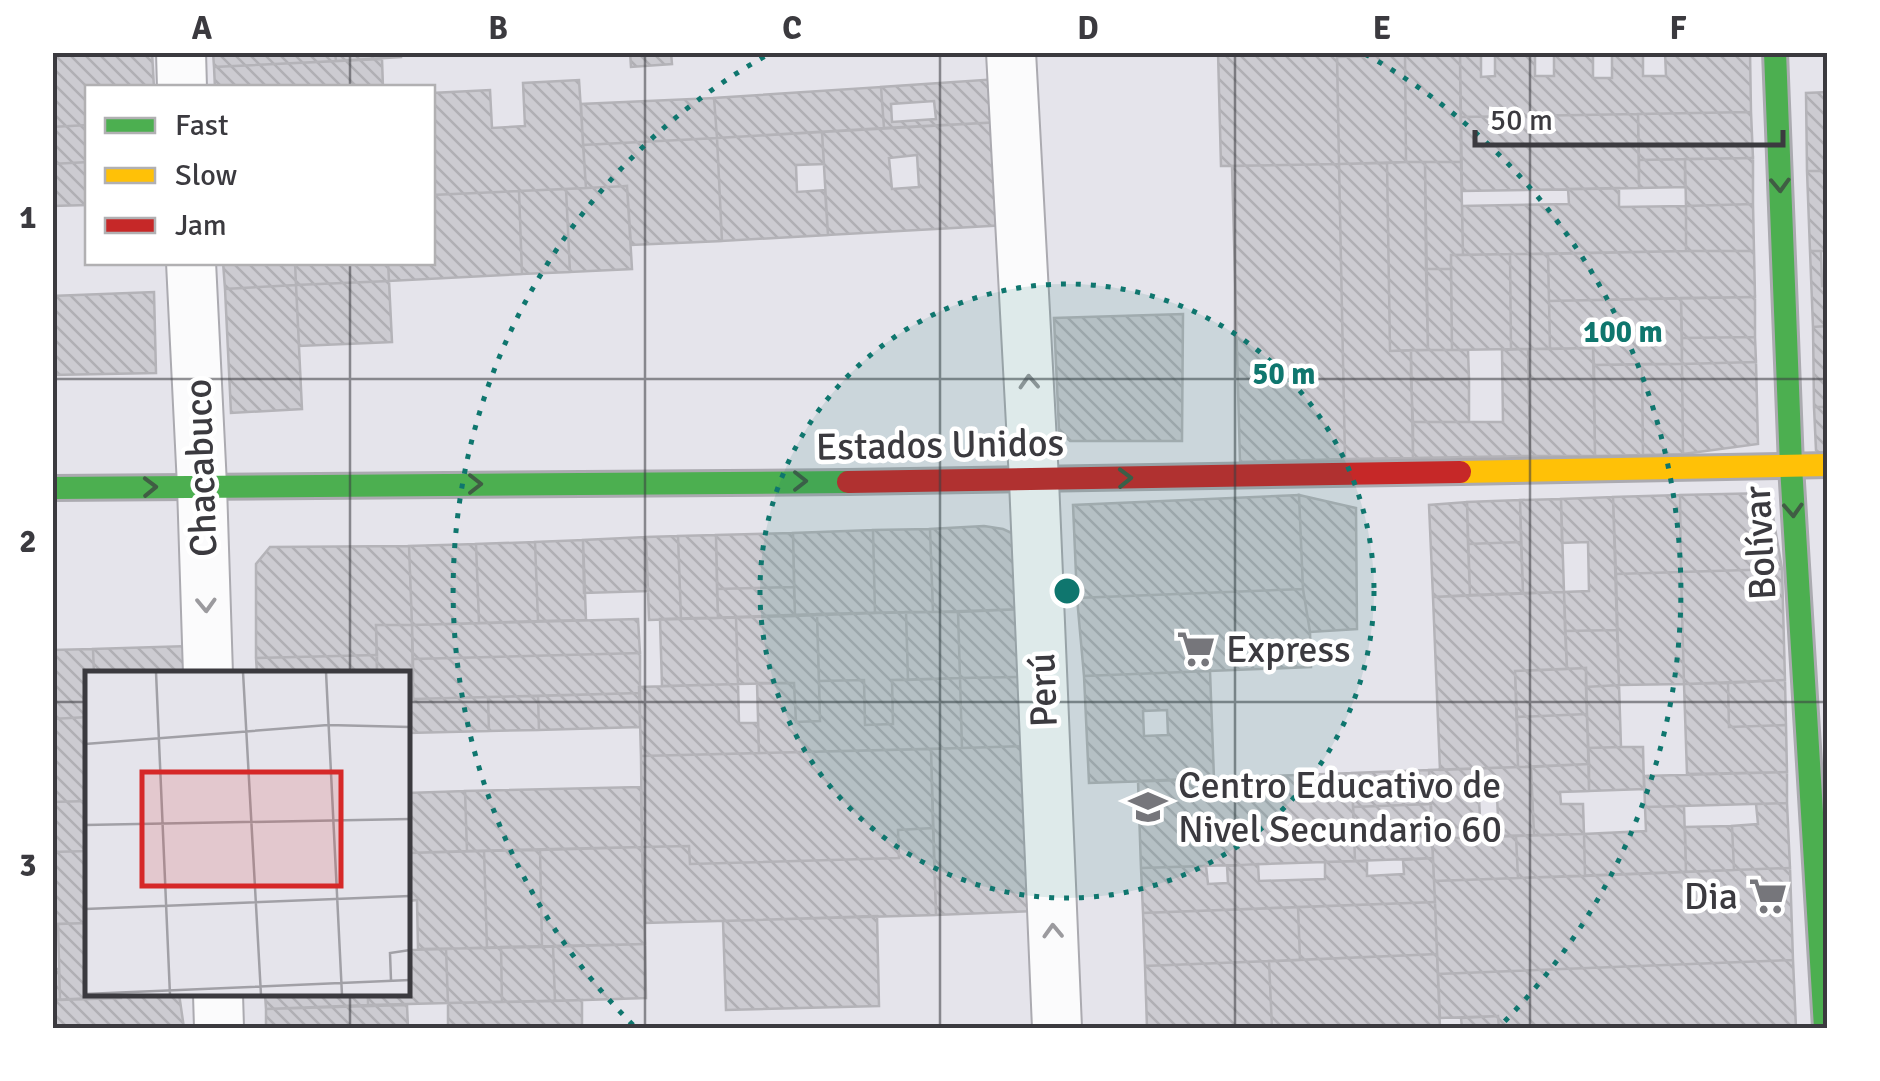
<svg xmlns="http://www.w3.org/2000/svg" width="1880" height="1081" font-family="Signika,sans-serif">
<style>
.building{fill:url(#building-back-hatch);stroke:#b4b3b8;stroke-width:2.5;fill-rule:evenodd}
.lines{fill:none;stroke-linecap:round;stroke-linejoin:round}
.street-casing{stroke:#abaab0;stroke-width:52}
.fast-casing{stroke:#abaab0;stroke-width:28}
.slow-casing{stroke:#abaab0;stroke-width:28}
.jam-casing{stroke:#abaab0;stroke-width:28}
.street{stroke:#fbfbfc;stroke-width:48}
.fast{stroke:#4caf50;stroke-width:22}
.slow{stroke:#ffc107;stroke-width:22}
.jam{stroke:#c62828;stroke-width:22}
.oneway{stroke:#405d44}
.oneway2{stroke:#9b9a9e}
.grid{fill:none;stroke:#3b3a3f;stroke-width:2.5;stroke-opacity:0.55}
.ring{fill:none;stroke:#0f766e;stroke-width:5;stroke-dasharray:5 10}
.labels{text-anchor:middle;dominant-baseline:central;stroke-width:9;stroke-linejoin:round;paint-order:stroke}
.street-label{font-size:38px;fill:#3b3a3f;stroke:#fff}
.poi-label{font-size:38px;fill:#3b3a3f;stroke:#fff;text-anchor:start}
.inset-road{fill:none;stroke:#a1a0a6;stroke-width:2.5}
.view{fill:#d62828;fill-opacity:0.15;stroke:#d62828;stroke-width:5}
.inset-edge{fill:none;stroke:#3b3a3f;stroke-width:5}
.centre{fill:#0f766e;stroke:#fff;stroke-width:5}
.ring-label{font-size:30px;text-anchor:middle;font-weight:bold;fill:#0f766e;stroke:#fff;stroke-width:9;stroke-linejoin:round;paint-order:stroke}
.neatline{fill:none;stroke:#3b3a3f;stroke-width:4}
.grid-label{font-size:32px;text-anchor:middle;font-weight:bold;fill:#3b3a3f}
</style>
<defs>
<pattern id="building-back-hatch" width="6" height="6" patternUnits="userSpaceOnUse" patternTransform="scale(2.5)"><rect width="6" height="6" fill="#cccbd1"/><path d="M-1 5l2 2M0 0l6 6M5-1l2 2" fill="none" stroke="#b0afb4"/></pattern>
</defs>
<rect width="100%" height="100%" fill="#e5e4eb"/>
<path class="building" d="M152,52l2,36h-66v37l-36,2v-74z
M213,52h122l1,9 -122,6z
M335,52h66v5l-65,4z
M630,52h41l1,12 -41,3z
M1218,52h119l2,112 -118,2z
M1337,52h77v3l-77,2z
M1460,52h21v25l14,-1v-24h40v24h19v-24h39v26h19v-26h31v24h23l-1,-24h85l1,60 -290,5z
M1405,55h55l1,107h-55z
M1405,55l1,107 -67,2 -2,-107z
M382,59l1,29h-168l-1,-21z
M998,79l4,43 -118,6 -3,-41zM934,101l2,18 -44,3 -1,-18z
M579,80l7,108 -154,7v-102l58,-3 2,38 33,-2 -2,-43z
M881,87l3,41 -167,10 -3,-40z
M1828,92v79h-21l-1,-78z
M714,98l3,40 -134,7 -2,-41z
M1751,112l2,46 -114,2 -1,-46z
M1638,114l1,74 -177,3 -1,-74z
M1002,122l5,103 -179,10 -6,-103zM917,155l2,32 -27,2 -3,-31z
M88,125v37l-36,2v-37z
M822,132l2,32 -28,1 1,27 28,-2 3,45 -106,6 -5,-103z
M717,138l5,103 -91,4 -4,-59 -41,2 -3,-43z
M1753,158v46l-67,2 -1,-47z
M1685,159v28l-46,1v-28z
M88,162v43l-36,1v-42z
M1406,162h19l3,188 -38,1 -3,-188z
M1425,162h36l2,93h-12v14h-25z
M1387,163l3,188 21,-1 2,108 -68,1 -6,-295z
M1339,164l6,295 -105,3 -8,-296z
M1807,171h21v80h-18z
M627,186l5,83 -62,3 -4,-83z
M1619,188v19l67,-1v45l-223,4 -1,-49 107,-2 -1,-15z
M566,189l4,83 -48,2 -3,-83z
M519,191l3,83 -133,7 -1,-19h44v-67z
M1753,204l1,47h-68v-45z
M1686,251h68l1,46 -206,4 -1,-47z
M1810,251h11l1,35 6,-1v41l-15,1z
M1510,254h38l2,95h-39z
M1510,254l1,95 -59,1 -1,-95z
M223,262h72l1,23 -71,4z
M295,262h93l1,19 -93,4z
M1426,269h25l1,81h-24z
M389,281l3,61 -93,4 -3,-61z
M296,285l6,124 -71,4 -6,-124z
M154,292l2,81 -104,2v-79z
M1755,297v40l-73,1 -1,-40z
M1681,298l1,66 -88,1 -1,-17 -43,1 -1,-48z
M1183,314l-1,127h-112l-11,-10 -5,-113z
M1828,326v81h-14l-1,-80z
M1755,337l1,25 -74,2v-26z
M1593,348l2,108h-65l-2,-107z
M1528,349l2,107 -117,2v-36h90l-1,-72z
M1411,350h57l1,29 -58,1z
M1756,362l2,82 -75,10 -1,-90z
M1642,364h40l1,90 -40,1z
M1642,364l1,91 -48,1 -1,-91z
M1469,379v43h-56l-2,-42z
M1814,407h14v52l-12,-9z
M1769,493l13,76 -101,3 -1,-77z
M1299,495l4,94 -226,9 -4,-93z
M1299,495l57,13 1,121 -47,3 -7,-43z
M1680,495l1,77 -65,2 -3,-77z
M1613,497l4,133 -52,1 -1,-39 25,-1 -1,-49 -26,1 -1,-44z
M1561,499l3,93 -41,1 -3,-93z
M1520,500l1,42 -53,2 -1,-42z
M1467,502l3,93 -37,2 -4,-92z
M984,526l19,3 15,7 5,73 -90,3 -3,-83z
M930,529l3,83 -58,1 -2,-83z
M873,530l2,83 -80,3 -2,-83z
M793,533l1,54 -77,2 -1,-54z
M716,535l2,83 -37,1 -3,-83z
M678,536l3,83 -32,1 -3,-83z
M646,537l2,54 -64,2 -1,-53z
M583,540l3,80 -48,1 -3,-79z
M535,542l3,79 -59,2 -3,-79z
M1521,542l2,51 -53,2 -2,-51z
M476,544l3,79 -67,2 -3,-79z
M409,546l3,79h-36l1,30 -121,3v-94l14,-17z
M1782,569l3,111 -101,4 -3,-112z
M1681,572l3,112 -65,1 -3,-111z
M794,587l1,29 -77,2 -1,-29z
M1303,589l7,43 1,35 -227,9 -7,-78z
M1564,592l3,77 -52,2 3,96 -78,3 -7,-173z
M1023,609l2,68 -65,1 -2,-66z
M906,612l2,68h-16l1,44 -28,1 -1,-45 -45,1 -2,-67z
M906,612h52l2,66 -52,2z
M817,614l3,107 -24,1 -2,-39 -56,1 -2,-67z
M736,617l2,67 -76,2 -2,-67z
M638,619l2,34 -227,6 -1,-34z
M376,625h36l1,74 75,-2 1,34 -81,2v-59h-31z
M1617,630l2,55 -33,2v-19l-19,1 -2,-38z
M189,646v28h-95l-1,-25z
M93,649l1,25h-6v43l-36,2v-69z
M640,653v40l-227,6v-40z
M377,655v19h-120l-1,-16z
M1586,668l1,46 -70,3 -2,-46z
M1210,671l4,108 -125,4 -5,-107zM1167,710l1,25 -24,1 -1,-25z
M1025,677l4,69 -67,2 -2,-70z
M960,678l2,70 -203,5 -2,-70h37l2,39 24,-1 -1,-40 45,-1 1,45 28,-1 -1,-44z
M1785,680l1,45 -57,2 -1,-44z
M1728,683l1,44 57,-2 1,47 -100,2 -3,-90z
M738,684l1,39h19l1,30 -118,3 -2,-69z
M1619,685l2,62 -33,1 -2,-61z
M640,693v34l-101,3 -1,-34z
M538,696l1,34 -50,1 -1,-34z
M1587,714l2,50 -71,3 -1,-50z
M88,717v84l-36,1v-83z
M1029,746l5,165 -98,4 -5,-166z
M1621,747h22l1,42 -55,2 -1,-43z
M931,749l2,79 -35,2 1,28 -209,6 -1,-18 -47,1 -1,-91z
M1589,764v27l-29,1 1,12h22l1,30 -50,1 -3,-68z
M1518,767h13l3,68 -35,1 -2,-39 -18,1 2,39 -49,2 -3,-69z
M1429,770l2,34 -78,3 -1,-34z
M1787,772v31l-142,4 -1,-31z
M1352,773l3,88 -214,7 -3,-87z
M641,787l1,60 -175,4 -2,-60z
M465,791l2,60 -59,2v-60z
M88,801v50l-36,1v-50z
M1787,803l3,65 -56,2 -2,-44 26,-2 -2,-20z
M1431,804l2,54 -78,3 -2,-54z
M1684,806l2,66 -101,4 -1,-42 62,-3 -1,-24z
M1732,826l2,44 -48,2 -1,-45z
M933,828l3,87 -291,8 -3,-76 47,-1 1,18 209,-6 -1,-28z
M1584,834l1,42 -67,2 -2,-42z
M1516,836l2,42 -84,3 -2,-42z
M642,847l3,97 -103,3 -2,-97z
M540,850l2,97 -55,1 -3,-97z
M88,851v72l-36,1v-72z
M484,851l3,97 -69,1 -1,-49 -9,1v-48z
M1433,858l2,44 -292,11 -2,-45 65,-2 2,18 20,-1 -1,-17 31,-2 1,17 66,-2v-17l42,-1v15l37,-2 -1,-14z
M1790,868l3,92 -355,14 -4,-93z
M1435,902l2,52 -137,6 -2,-53z
M1298,907l2,53 -155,6 -2,-53z
M877,916l2,90 -153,4 -3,-89z
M88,923v71h33v4l-61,2 -2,-76z
M645,944l1,54 -91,3 -2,-55z
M553,946l2,55 -53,1 -1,-55z
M501,947l1,55 -54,1 -2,-54z
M446,949l2,54 -80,2v-11h40v-44z
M1437,954l3,74h-168l-3,-67z
M1793,960l3,68h-297l-1,-12 -58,2 -2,-44z
M1269,961l3,67h-125l-2,-62z
M52,969h7l1,31h-8z
M179,994l5,34h-132v-28z
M265,994h103v11l-102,4z
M582,1000v28h-134v-25z
M407,1005l1,23h-142v-19z
M1498,1016l1,12h-37l-1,-10z"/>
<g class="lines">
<g class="street-casing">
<path id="street" d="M181,52l1,36
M1011,52l23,428 23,548
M191,262l11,224 6,188
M218,994l1,34"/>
</g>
<g class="fast-casing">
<path id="fast" d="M1775,52l16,414 34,562
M52,488l796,-6"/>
</g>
<g class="slow-casing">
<path id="slow" d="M1460,472l368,-7"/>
</g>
<g class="jam-casing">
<path id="jam" d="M848,482l612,-10"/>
</g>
<use href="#street" class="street"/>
<use href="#fast" class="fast"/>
<use href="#slow" class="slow"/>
<use href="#jam" class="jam"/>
</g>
<defs><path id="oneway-chevron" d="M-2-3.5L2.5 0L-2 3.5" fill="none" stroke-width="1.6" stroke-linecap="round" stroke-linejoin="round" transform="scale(2.5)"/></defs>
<g class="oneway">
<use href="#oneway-chevron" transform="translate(1780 185) rotate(88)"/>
<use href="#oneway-chevron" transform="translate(1125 478) rotate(-1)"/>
<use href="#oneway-chevron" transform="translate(800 481)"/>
<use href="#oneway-chevron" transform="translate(475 484)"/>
<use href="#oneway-chevron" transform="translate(150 487) rotate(-1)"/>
<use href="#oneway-chevron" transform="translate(1793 510) rotate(87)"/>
</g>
<g class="oneway2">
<use href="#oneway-chevron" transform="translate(1029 382) rotate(-93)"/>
<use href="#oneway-chevron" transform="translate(206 605) rotate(88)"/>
<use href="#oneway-chevron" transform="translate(1053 931) rotate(-92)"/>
</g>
<path class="grid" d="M350,52v36M645,52v976M940,52v976M1235,52v976M1530,52v976M350,262v412M52,379h1776M52,702h36M408,702h1420M350,994v34"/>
<circle cx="1067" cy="591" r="307" fill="#0f766e" fill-opacity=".12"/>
<g class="ring">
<circle cx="1067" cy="591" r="307"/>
<path d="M633 1025A614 614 0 0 1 769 54M1365 54A614 614 0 0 1 1501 1025"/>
</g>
<defs>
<g id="supermarket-bare" transform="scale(3)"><path d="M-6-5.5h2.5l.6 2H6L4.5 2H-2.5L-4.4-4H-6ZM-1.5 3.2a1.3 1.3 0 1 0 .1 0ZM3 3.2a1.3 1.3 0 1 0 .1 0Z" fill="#76767b" stroke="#fff" stroke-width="2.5" paint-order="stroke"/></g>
<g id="school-bare" transform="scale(3)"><path d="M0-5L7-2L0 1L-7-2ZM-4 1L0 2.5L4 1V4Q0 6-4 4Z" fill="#76767b" stroke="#fff" stroke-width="2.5" paint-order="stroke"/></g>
</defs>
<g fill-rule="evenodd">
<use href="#supermarket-bare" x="1196" y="649"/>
<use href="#school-bare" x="1148" y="807"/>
<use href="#supermarket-bare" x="1768" y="896"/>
</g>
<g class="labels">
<g class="street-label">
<text transform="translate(940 445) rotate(-1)">Estados Unidos</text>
<text transform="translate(201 468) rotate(-92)">Chacabuco</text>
<text transform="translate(1760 543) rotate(-93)">Bolívar</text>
<text transform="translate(1043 690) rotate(-92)">Perú</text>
</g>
<g class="poi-label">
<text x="1226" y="649">Express</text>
<text x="1178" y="785">Centro Educativo de<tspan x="1178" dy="44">Nivel Secundario 60</tspan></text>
<text x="1738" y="896" text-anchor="end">Dia</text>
</g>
</g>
<g transform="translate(85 671)">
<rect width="325" height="325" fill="#e5e4eb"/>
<path class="inset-road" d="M71,1l14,323M158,1l18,323M241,1l16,323M0,73l243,-19 82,2M0,154l325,-6M0,238l325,-13M306,309l-1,-27 20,-3M0,323l325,-14"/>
<path class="view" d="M57,101h199v114h-199z"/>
<rect width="325" height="325" class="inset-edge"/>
</g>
<circle cx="1067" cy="591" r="15" class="centre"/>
<g class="ring-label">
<text x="1623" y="342">100 m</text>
<text x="1284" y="384">50 m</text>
</g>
<rect width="1880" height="1081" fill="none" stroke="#ffffff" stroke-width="110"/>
<rect x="85" y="85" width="350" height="180" fill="#ffffff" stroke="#b1b0b2" stroke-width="2.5"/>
<rect x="105" y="118" width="50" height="15" fill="#4caf50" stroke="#b1b0b2" stroke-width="2.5"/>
<text x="175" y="135" font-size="30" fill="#3b3a3f">Fast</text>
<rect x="105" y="168" width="50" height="15" fill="#ffc107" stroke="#b1b0b2" stroke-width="2.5"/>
<text x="175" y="185" font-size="30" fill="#3b3a3f">Slow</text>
<rect x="105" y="218" width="50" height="15" fill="#c62828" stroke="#b1b0b2" stroke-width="2.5"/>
<text x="175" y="235" font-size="30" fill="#3b3a3f">Jam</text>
<path d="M1475 130v15h308v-15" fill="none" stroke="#3b3a3f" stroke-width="5"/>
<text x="1490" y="130" font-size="30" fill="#3b3a3f" stroke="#ffffff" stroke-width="8" paint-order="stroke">50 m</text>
<rect x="55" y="55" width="1770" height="971" class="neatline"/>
<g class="grid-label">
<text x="202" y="39">A</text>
<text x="498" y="39">B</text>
<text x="792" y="39">C</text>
<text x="1088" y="39">D</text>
<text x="1382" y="39">E</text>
<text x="1678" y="39">F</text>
<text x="28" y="228">1</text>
<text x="28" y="552">2</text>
<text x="28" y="876">3</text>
</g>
</svg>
